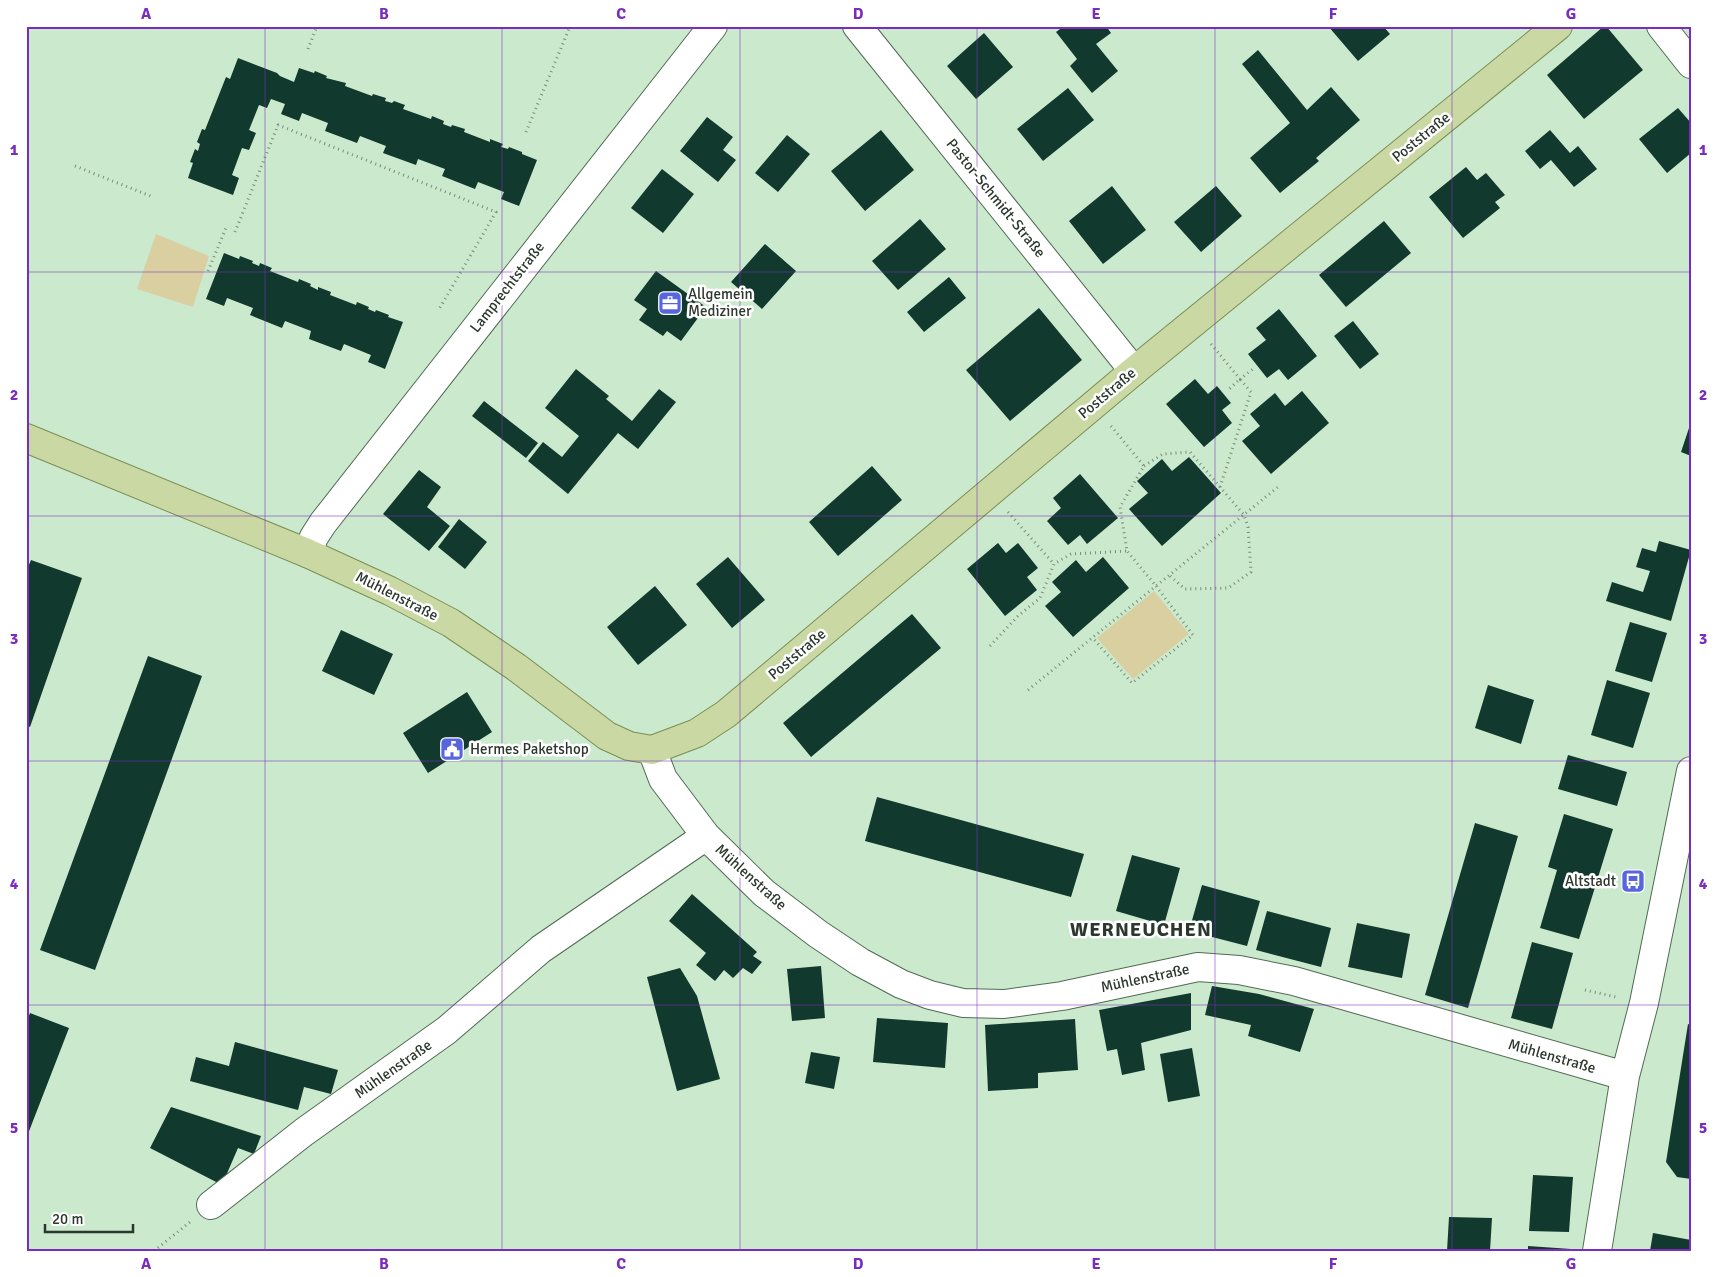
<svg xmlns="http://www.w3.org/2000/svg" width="1717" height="1277" font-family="Signika,sans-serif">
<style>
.green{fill:#dacfa1}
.building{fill:#11392e}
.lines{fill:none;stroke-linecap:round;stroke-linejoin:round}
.minor-casing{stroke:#516b53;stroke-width:30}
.major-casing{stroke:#7b8f53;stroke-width:30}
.path{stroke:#798d7a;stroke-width:3;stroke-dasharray:1 4;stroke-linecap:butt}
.minor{stroke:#fff;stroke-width:28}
.major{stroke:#cad8a4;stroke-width:28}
.grid{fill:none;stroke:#7b2cbf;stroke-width:1;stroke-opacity:0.55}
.labels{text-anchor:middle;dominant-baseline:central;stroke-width:5;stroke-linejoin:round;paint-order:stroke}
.street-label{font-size:15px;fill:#2c372d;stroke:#fff}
.poi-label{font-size:15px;fill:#2c372d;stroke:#fff;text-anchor:start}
.district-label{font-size:20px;font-weight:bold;letter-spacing:1px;fill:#2c372d;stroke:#fff}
.neatline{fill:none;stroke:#7b2cbf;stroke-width:2}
.grid-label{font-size:16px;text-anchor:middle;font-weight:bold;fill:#7b2cbf}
</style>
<rect width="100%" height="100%" fill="#cbe9cd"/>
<path class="green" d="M156,234l53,22 -16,51 -56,-18z
M1154,591l35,43 -56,45 -36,-41z"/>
<path class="building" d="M1064,26h42l5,7 -15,11 22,27 -26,22 -22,-27 7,-7 -21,-27z
M1328,26h55l7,8 -32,27z
M1604,26h2l37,44 -59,49 -37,-44z
M984,33l29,34 -37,32 -29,-33z
M1258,50l49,60 24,-23 29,33 -44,38 3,3 -39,32 -30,-35 40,-35 -48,-59z
M238,58l39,15 3,3 14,6 5,-14 15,5 1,-2 12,5 -1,2 20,5 -1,3 27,10 1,-2 13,4 -1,3 4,1 3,1 2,-2 11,4 -2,4 28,10 1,-3 12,5 -1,3 8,3 1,-2 13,4 -1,3 26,10v-3l13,5 -2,3 7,2 1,-2 13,5v2l15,6 -18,46 -18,-7 3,-7 -26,-10 -3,7 -33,-13 3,-7 -27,-10 -2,6 -33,-12 3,-7 -26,-10 -3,7 -32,-12 3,-8 -26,-10 -3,8 -18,-7 4,-10 -14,-5 -4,9 -8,-3 -10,25 7,3 -7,17 -7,-2 -10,27 7,3 -6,17 -45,-17 5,-15 -3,-1 5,-13 3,2 2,-7 -3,-2 5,-13 3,1 21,-53 4,2z
M1068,88l26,32 -51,41 -26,-32z
M1678,108l13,15v30l-24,20 -28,-34z
M707,117l26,20 -10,13 13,10 -18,22 -38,-31z
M881,130l33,40 -49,41 -34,-40z
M1550,130l20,23 8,-7 19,23 -23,18 -23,-27 -11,9 -15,-18z
M787,135l23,19 -32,38 -23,-19z
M1466,167l11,13 9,-7 19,22 -10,7 5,6 -37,30 -34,-41z
M662,169l32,25 -31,39 -32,-25z
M1112,186l34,44 -43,34 -34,-43z
M1216,186l26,30 -41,36 -27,-30z
M920,219l26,30 -48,41 -26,-29z
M1384,221l27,32 -65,54 -27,-32z
M765,244l31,27 -34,38 -31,-27z
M224,253l15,6 1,-3 13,5 -1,2 7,3 1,-3 12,5 -2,3 28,11 1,-3 12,5 -1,2 8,4v-3l13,5 -1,3 26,10 1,-3 12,5 -1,2 7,3 1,-2 13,5 -1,2 15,5 -18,47 -17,-7 3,-7 -27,-11 -3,7 -32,-12 2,-8 -26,-10 -3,7 -32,-13 3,-7 -26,-10 -3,8 -18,-7z
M656,271l50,36 -25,34 -14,-10 -4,5 -24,-16 8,-11 -13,-9z
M949,277l17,21 -42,34 -17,-20z
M1039,308l43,52 -72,61 -44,-51z
M1279,309l38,47 -29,24 -9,-11 -12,9 -19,-24 18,-14 -10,-12z
M1353,321l26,33 -19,15 -26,-33z
M576,369l33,27 -3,3 26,22 27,-32 17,13 -38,47 -20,-16 -50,61 -40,-33 15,-19 19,15 17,-21 -34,-28z
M1195,379l13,15 9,-8 14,17 -9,7 10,13 -28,24 -38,-43z
M1302,391l27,32 -58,51 -29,-33 18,-15 -10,-12 25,-21 10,13z
M484,401l54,42 -12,15 -54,-42z
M1690,425h1v31l-10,-4z
M1189,457l32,36 -59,53 -33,-37 19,-16 -11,-12 25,-22 10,12z
M872,466l30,34 -64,56 -29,-34z
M419,470l22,17 -14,20 23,19 -21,25 -46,-37z
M1080,474l38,44 -31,26 -7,-9 -12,10 -21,-24 14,-13 -8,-10z
M459,519l28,23 -22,27 -27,-22z
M1659,541l32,9 -20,71 -65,-20 6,-19 31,10 7,-21 -14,-4 6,-19 14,4z
M998,543l8,10 12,-10 20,25 -11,9 10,13 -32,26 -38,-47z
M728,557l37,43 -33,28 -36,-44z
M1103,557l26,31 -56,49 -28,-31 16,-14 -9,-10 24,-22 10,12z
M31,560l51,18 -52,149 -4,-2v-153z
M655,586l32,39 -49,40 -31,-38z
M912,614l29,34 -130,109 -28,-34z
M1630,622l37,11 -15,49 -37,-11z
M341,630l52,24 -19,41 -52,-24z
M148,656l54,20 -107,294 -55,-20z
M1607,680l43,13 -17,55 -42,-13z
M1488,685l46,15 -13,44 -46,-16z
M467,692l25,40 -64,41 -25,-40z
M1568,755l59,17 -10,34 -59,-17z
M877,797l207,57 -13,43 -206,-56z
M1564,814l49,15 -34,110 -39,-11 17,-58 -9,-3z
M1475,823l43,13 -50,172 -43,-13z
M1132,855l48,13 -16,57 -48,-14z
M1202,885l58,16 -13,45 -58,-15z
M692,894l65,58 -4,4 9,6 -10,12 -9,-6 -10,10 -9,-8 -9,11 -19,-16 10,-12 -37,-32z
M1267,911l64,17 -10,39 -65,-17z
M1357,923l53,11 -8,44 -54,-11z
M1532,942l41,11 -21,76 -41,-11z
M821,966l4,52 -33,3 -5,-52z
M680,968l17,28 23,83 -43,12 -30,-114z
M1212,986l47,8 55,15 -14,43 -52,-16 3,-11 -46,-10z
M1191,993v37l-50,13 4,27 -23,5 -5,-26 -10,2 -8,-41z
M30,1013l39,15 -43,111v-115z
M877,1018l71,5 -3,45 -72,-6z
M1075,1019l3,51 -40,3v15l-50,3 -3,-66z
M1688,1024l3,1v154l-14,-2 -11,-15z
M235,1042l103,28 -7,24 -27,-7 -6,23 -108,-29 6,-24 33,9z
M1192,1048l8,48 -32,6 -8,-48z
M811,1052l29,5 -6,32 -29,-6z
M171,1107l90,29 -7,18 -16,-6 -16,37 -72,-37z
M1533,1175l40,2 -4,55 -40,-1z
M1449,1217l43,1 -2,33h-43z
M1653,1233l38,7v11h-41z
M1528,1246l43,3v2h-43z"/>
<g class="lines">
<g class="minor-casing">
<path id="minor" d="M857,26l277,345
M1661,26l30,38
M307,553l7,-16 9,-14 390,-497
M652,750l11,29 43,57 58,57 54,41 42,28 41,22 29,11 33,8 41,1 58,-8 136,-29 41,3 55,11 331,95
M211,1205l93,-73 143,-102 94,-81 165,-113
M1597,1251l28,-175 19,-73 47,-232"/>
</g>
<g class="major-casing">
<path id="major" d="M26,438l281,115 83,38 61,32 65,44 91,69 22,10 23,4 45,-17 29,-19 408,-343 424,-345"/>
</g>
<path class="path" d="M308,49l9,-23
M526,132l43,-103 -7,-3
M75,166l78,31
M235,232l43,-107 218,87 -58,99
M208,271l18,-43
M1211,344l29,35 13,-10
M1111,426l33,40 -24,41 7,44 29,35 122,-99
M1144,466l19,-12 27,-2 54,63 4,12 3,45 -23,16 -43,1 -16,-14
M1220,487l31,-95 -11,-13 -13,12
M1008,512l46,52
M990,646l28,-30 22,-18 14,-34 17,-10 56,-3
M1028,690l128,-104 37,49 -61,48 -40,-46
M1585,990l31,7
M154,1251l36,-29"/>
<use href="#minor" class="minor"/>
<use href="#major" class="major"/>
</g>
<path class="grid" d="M265,26v1225M502,26v1225M740,26v1225M977,26v1225M1215,26v1225M1452,26v1225M26,272h1665M26,516h1665M26,761h1665M26,1005h1665"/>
<defs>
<g id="office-square" transform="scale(1.25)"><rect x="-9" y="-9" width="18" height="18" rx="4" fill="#5766dd" stroke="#fff"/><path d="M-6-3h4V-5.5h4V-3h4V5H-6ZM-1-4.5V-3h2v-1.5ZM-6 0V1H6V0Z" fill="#fff"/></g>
<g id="civic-square" transform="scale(1.25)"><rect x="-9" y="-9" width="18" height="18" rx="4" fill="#5766dd" stroke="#fff"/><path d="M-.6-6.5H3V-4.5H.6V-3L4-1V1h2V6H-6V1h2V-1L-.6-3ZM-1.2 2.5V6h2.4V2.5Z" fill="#fff"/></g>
<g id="bus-square" transform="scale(1.25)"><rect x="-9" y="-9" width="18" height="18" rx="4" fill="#5766dd" stroke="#fff"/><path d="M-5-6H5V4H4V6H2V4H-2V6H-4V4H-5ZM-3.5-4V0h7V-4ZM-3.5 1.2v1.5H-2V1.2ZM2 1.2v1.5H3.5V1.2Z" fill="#fff"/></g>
</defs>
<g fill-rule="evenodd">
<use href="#office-square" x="670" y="303"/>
<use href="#civic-square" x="452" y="749"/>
<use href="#bus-square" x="1633" y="881"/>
</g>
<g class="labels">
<g class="street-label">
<text transform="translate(1421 137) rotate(-39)">Poststraße</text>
<text transform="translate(996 198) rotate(51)">Pastor-Schmidt-Straße</text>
<text transform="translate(507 287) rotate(-52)">Lamprechtstraße</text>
<text transform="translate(1107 393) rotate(-40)">Poststraße</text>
<text transform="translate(397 596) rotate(27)">Mühlenstraße</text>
<text transform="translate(797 654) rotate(-40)">Poststraße</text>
<text transform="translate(751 877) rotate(42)">Mühlenstraße</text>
<text transform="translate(1145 978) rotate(-12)">Mühlenstraße</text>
<text transform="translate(1552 1056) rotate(16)">Mühlenstraße</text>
<text transform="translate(393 1069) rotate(-35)">Mühlenstraße</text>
</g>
<g class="poi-label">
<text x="688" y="294">Allgemein<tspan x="688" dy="17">Mediziner</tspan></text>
<text x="470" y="749">Hermes Paketshop</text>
<text x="1616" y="881" text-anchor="end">Altstadt</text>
</g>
<g class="district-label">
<text x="1141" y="929">WERNEUCHEN</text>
</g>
</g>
<rect width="1717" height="1277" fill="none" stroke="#ffffff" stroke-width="55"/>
<path d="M45 1224v8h88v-8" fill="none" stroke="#2c372d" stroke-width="2.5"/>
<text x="52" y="1224" font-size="15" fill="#2c372d" stroke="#ffffff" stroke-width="4" paint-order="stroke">20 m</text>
<rect x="28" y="28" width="1662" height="1222" class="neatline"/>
<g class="grid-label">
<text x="146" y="19">A</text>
<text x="384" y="19">B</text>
<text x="621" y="19">C</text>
<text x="858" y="19">D</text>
<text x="1096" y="19">E</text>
<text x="1333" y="19">F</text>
<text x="1571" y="19">G</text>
<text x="14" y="155">1</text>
<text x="1703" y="155">1</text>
<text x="14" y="400">2</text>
<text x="1703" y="400">2</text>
<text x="14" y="644">3</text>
<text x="1703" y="644">3</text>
<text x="14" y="889">4</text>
<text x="1703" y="889">4</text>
<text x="14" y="1133">5</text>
<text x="1703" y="1133">5</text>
<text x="146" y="1269">A</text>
<text x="384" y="1269">B</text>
<text x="621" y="1269">C</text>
<text x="858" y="1269">D</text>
<text x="1096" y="1269">E</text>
<text x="1333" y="1269">F</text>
<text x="1571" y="1269">G</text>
</g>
</svg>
